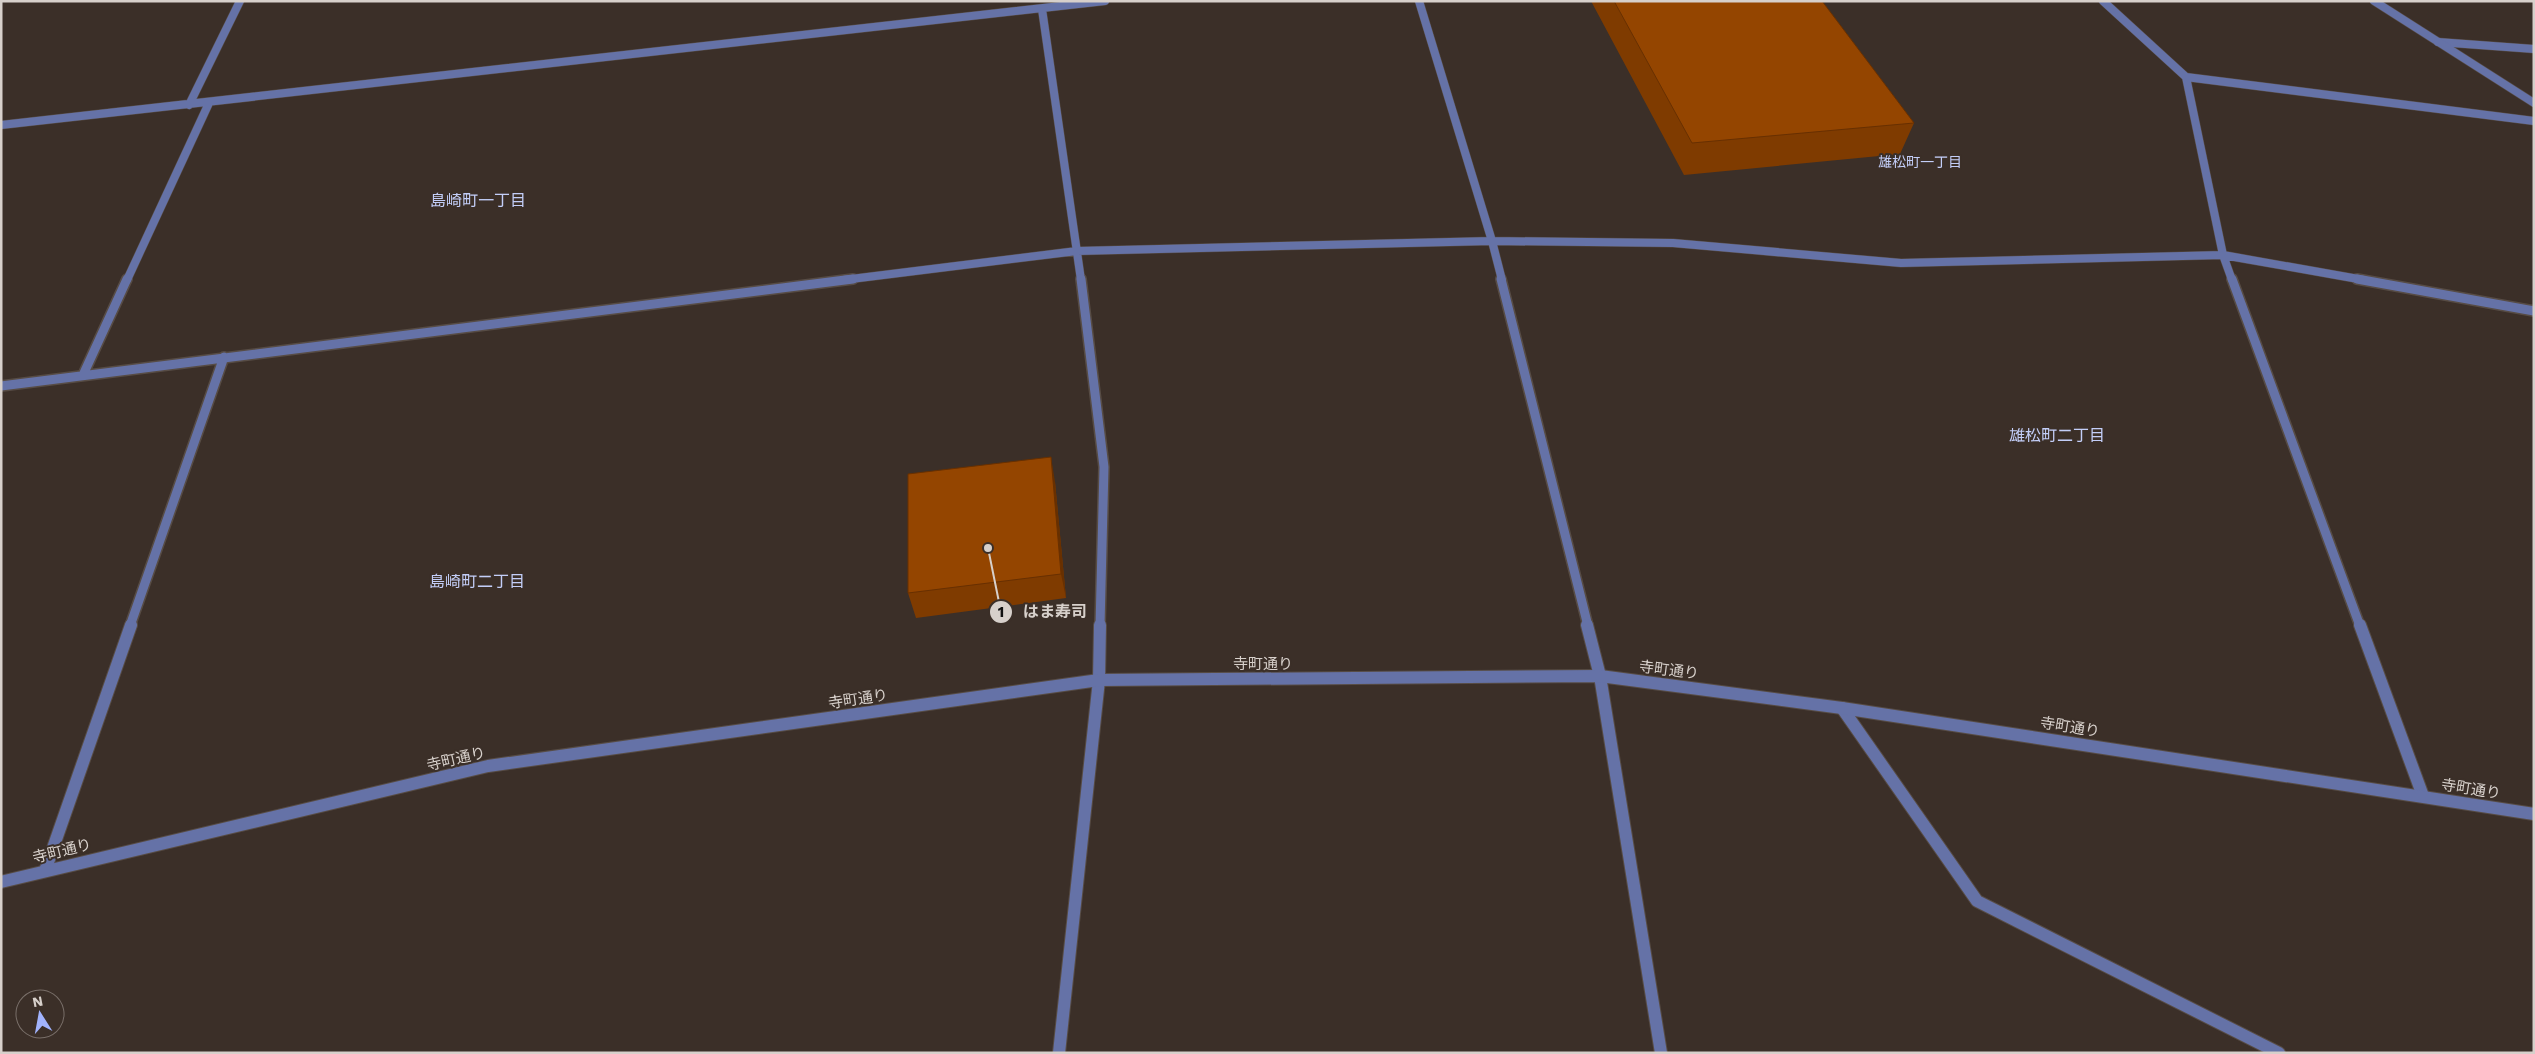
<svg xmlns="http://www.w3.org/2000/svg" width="2535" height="1054" font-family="'Work Sans','Noto Sans JP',sans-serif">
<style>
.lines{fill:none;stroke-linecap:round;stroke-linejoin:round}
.minor-far2-casing{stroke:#574c45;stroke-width:9}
.minor-far1-casing{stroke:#574c45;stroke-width:12}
.minor-casing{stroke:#574c45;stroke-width:14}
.tertiary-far1-casing{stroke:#574c45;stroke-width:9}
.tertiary-casing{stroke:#574c45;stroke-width:14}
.minor-far2{stroke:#6572a7;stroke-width:8}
.minor-far1{stroke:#6572a7;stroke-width:9}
.minor{stroke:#6572a7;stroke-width:12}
.tertiary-far1{stroke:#6572a7;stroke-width:8}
.tertiary{stroke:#6572a7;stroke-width:12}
.wall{fill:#7f3b00}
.shaded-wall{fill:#683000}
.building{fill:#944500;stroke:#683000}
.labels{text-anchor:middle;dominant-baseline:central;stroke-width:4;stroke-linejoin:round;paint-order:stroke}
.far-neighbourhood-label{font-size:14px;fill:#c3cef8;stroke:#3b2f28}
.street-label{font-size:15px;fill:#d7d0cb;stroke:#3b2f28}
.neighbourhood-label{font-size:16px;fill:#c3cef8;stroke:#3b2f28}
.leader{fill:none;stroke:#d7d0cb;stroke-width:2}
.callout-dot{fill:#d7d0cb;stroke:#3b2f28;stroke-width:2}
.mark-label{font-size:15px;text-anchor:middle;font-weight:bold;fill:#111}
.callout-label{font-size:16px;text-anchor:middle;font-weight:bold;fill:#d7d0cb;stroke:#3b2f28;stroke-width:4;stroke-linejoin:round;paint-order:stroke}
</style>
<rect width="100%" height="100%" fill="#3b2f28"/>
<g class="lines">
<g class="minor-far2-casing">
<path id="minor-far2" d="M1419,1l73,240 10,39
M2103,1l83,76 348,44
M1042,9l39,271
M2438,42l96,7
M2186,77l37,178 9,25
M189,105l51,-104
M1,125l1104,-124
M127,280l82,-177
M843,280l234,-29 415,-10 181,2 228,20 322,-8 141,25"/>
</g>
<g class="minor-far1-casing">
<path id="minor-far1" d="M1081,279l23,188 -4,159
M1501,279l87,347
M2232,279l128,347
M2357,279l177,32
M83,375l44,-96
M1,386l852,-107
M130,626l94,-269"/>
</g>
<g class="minor-casing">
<path id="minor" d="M1587,625l13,51 61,377
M2360,625l63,171
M1842,708l135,193 302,152
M45,871l86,-246
M1059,1053l40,-373 1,-55"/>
</g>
<g class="tertiary-far1-casing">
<path id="tertiary-far1" d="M2374,1l160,102"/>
</g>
<g class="tertiary-casing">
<path id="tertiary" d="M1,882l487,-116 611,-86 501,-4 242,32 692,106"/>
</g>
<use href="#minor-far2" class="minor-far2"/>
<use href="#minor-far1" class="minor-far1"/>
<use href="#minor" class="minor"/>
<use href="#tertiary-far1" class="tertiary-far1"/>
<use href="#tertiary" class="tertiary"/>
</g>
<path class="wall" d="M1591,1h231l92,122 -14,31 -216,21z
M1055,482l11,116 -150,20 -8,-25z"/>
<path class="shaded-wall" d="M1051,457l4,25 11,116 -5,-24z"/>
<path class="building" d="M1614,1h208l92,122 -222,20z
M1051,457l10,117 -153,19v-119z"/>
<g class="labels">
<g class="far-neighbourhood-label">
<text x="1920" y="162">雄松町一丁目</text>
</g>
<g class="street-label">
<text x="1263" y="664">寺町通り</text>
<text transform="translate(1669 670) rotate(7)">寺町通り</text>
<text transform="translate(858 699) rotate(-8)">寺町通り</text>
<text transform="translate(2070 727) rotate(9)">寺町通り</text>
<text transform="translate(456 759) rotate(-13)">寺町通り</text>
<text transform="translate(2471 789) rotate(9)">寺町通り</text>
<text transform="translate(62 851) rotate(-14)">寺町通り</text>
</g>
<g class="neighbourhood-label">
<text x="478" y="200">島崎町一丁目</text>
<text x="2057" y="435">雄松町二丁目</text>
<text x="477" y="581">島崎町二丁目</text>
</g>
</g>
<path class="leader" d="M988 548L1001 612"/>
<g class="callout-dot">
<circle cx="988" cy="548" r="5"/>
<circle cx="1001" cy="612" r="12"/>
</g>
<g class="mark-label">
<text x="1001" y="617">1</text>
</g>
<g class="callout-label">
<text x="1055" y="617">はま寿司</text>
</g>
<rect width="2535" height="1054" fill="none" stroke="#d7d0cb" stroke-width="5"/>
<g transform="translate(40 1014) rotate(349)"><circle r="24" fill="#3b2f28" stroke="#796f69"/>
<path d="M0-4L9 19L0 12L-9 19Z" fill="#a1b3fd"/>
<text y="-8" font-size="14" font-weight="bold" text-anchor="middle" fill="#d7d0cb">N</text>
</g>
</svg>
